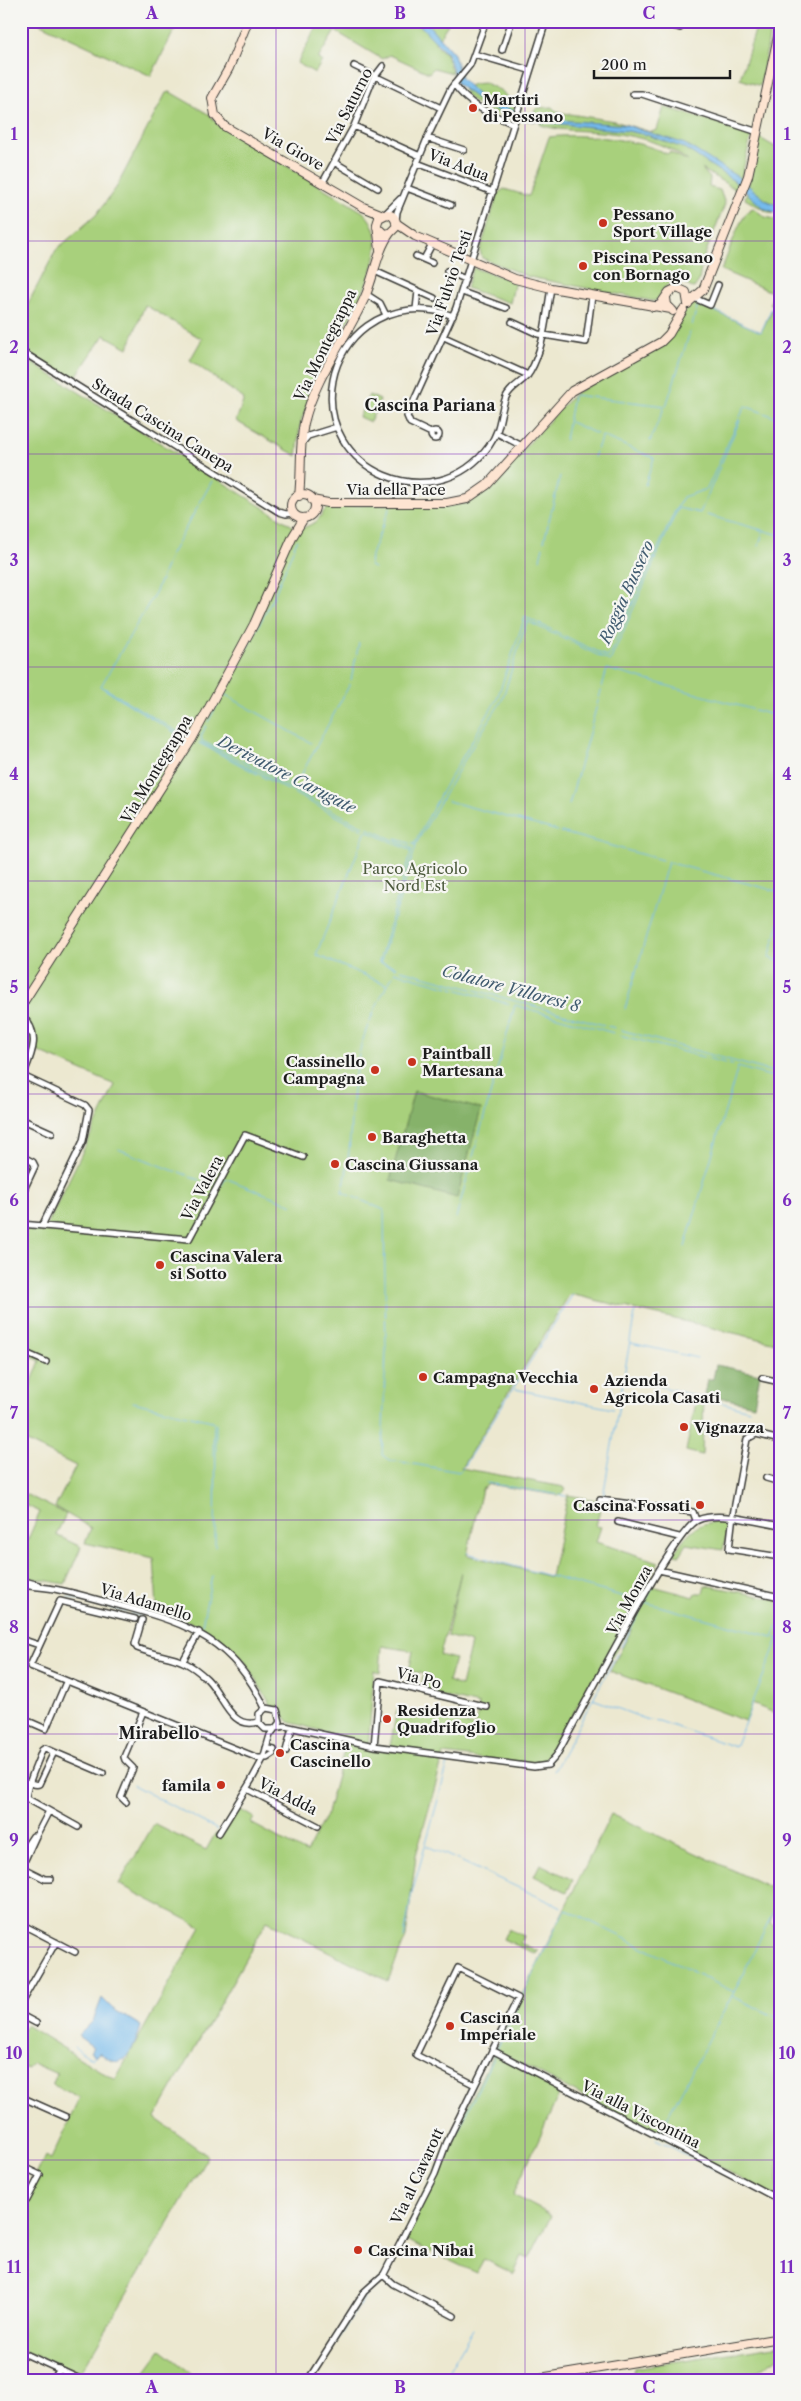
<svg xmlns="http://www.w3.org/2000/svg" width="801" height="2401" font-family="'Libre Caslon Text',serif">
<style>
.green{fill:#a8d07b;stroke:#62764c;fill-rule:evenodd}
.forest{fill:#86b26b;stroke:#516744}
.water{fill:#75baec;stroke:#486b84}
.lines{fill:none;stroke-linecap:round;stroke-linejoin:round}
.stream{stroke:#75baec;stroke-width:1}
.canal{stroke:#75baec;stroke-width:5}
.street-casing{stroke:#3b3b37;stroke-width:8}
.secondary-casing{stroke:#3b3b37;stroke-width:10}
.street{stroke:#fff;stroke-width:5}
.secondary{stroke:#fde4d1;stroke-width:8}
.grid{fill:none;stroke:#7b2cbf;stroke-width:1;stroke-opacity:0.55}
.poi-dot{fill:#c8321e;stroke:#f6f6f2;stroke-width:2}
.labels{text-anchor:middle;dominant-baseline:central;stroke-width:4.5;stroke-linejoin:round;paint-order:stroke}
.poi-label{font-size:15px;font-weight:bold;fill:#1c1c1c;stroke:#f6f6f2;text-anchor:start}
.street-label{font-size:15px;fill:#1c1c1c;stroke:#f6f6f2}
.park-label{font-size:15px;fill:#4d5b3d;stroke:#f6f6f2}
.neighbourhood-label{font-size:16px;font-weight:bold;fill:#1c1c1c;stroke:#f6f6f2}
.water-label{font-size:16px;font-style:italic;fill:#405b6f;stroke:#f6f6f2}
.neatline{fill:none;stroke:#7b2cbf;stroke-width:2}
.grid-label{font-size:16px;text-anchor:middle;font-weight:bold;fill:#7b2cbf}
</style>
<rect width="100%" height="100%" fill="#f6f6f2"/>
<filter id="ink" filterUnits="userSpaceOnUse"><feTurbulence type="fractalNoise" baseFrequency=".02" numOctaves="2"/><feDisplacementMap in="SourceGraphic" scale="10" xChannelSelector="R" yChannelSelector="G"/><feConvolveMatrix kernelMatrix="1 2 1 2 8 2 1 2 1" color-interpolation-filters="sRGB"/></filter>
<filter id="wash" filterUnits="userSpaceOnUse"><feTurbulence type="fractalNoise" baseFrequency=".0096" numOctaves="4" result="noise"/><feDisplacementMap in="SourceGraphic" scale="20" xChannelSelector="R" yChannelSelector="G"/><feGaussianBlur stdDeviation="1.12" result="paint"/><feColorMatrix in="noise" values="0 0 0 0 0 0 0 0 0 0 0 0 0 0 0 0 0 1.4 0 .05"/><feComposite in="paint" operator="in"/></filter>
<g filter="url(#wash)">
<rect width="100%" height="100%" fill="#ece8d0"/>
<path class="green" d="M34,21h145l-28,55z
M320,21h130l-15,23 11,10 6,19 -18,-5 -5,5 -39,-18 -8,4 -47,-28 -17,28 4,2 -7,12 -18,-10z
M758,21h14l-12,65 -20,-7z
M485,83l17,8 13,17 -4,11c-15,-6 -42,-13 -48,-30l10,-5z
M170,92l40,23 7,9 146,88c37,35 -13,100 -30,136 -11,22 -22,47 -31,70 -4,12 -3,26 -5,38l-61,-35 8,-22 -54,-39 12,-21 -57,-34 -17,43 -24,-13 -31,46 -52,-32v-32l35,-67 40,-35 20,-27 50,-95z
M552,107l5,5 57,9 37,11 6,-2 7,-23 88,26 -14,58 -36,-22 8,9 -1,9 11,3 5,14 -23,58 -3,19 -5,7c-5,0 -5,-3 -10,-5 -16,-6 -21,7 -27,17l-4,1 -124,-24 -47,-19 -2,-8 18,-57 6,-4 25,7 20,-59c32,-4 90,2 118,17l3,-2 18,9c-29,-23 -66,-28 -102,-30 -15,-1 -30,-1 -45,-6l-7,-14 3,-3z
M760,138l20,12v63l-12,-1 -23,-13z
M753,208l12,9 15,3v1124l-210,-50 -109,174 103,19 2,3 -5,5h-5l-67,-11 -7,5 -15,66 84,22 17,-82 34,6 -6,25 5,1 -5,15 63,20 -11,20 4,4 42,11 2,-4h7l2,-8 75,15v115l-28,-11 -7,17 -135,-50 22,-42 -3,-1 -31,52 -5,-1 -39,67 3,1c-5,11 -13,15 -24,18l-89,-11 -28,101 -10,82 -18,44 -121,-60 -112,197 53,38 -128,218 -59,-24v-142l24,-52 6,3 29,-62 -28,-12 5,-11 -25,-11 -4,6 -5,-2 -2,4v-37l5,-9 89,55 86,-153 -82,-43 35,-60 52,26 9,-16 5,1 16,-28 18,11 -3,5 55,30 21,-40 17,-63 -6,-4 -2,-11 -47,-13 -11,-13 -7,-4c-9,-14 -17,-30 -26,-43 -21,-27 -57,-42 -88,-53l-3,-51 -69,-15 6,-15 -36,-21 21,-41 -55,-27v-30l19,-48 -19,-10v-124l24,2 70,-144 -83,-36 -2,-9 -9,-13v-671l278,174 17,-8 12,-16 137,-3 10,-5 13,-10 86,-94 79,-45 42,-49 6,-3 -2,7 62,28 13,-26 -4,-3 4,-10 -53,-23c7,-13 19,-58 32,-62zM461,1572l-14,64 24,7 -10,43 -13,-5 7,-22 -15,-4zM382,1646l31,5 -4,20 15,3 -4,17 59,14 -4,21 -78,-16 -8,41 -21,-2 6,-79 6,3z
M473,268l42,13 -5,22 -44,-15z
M369,395l11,5 -10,22 -11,-5z
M697,1397l7,1 -2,57 -16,-4z
M21,1492l45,22 -10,21 25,12 -16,37 -44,-8v-21l19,-43 -19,-9z
M714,1522l15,1 -6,27 -36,-6 -7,11 -6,-1c10,-17 19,-30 40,-32z
M611,1814l169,78 -10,31 10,5 -2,270 -283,-148z
M540,1864l33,16 -6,12 -33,-16z
M508,1929l15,7 -3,7 18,8 -2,3 -33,-15z
M493,2054l68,36 -48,105 38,20 -22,44 -7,-3 -8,18 -30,-15 -8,14 -74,-35z
M780,2345v10l-35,25h-113l2,-12z
M161,2350l39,30h-61z"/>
<path class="forest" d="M414,1091l67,18 -24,89 -67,-18z
M716,1365l44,9 -6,31 -49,-11 3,-15h5z"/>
<path class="water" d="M416,21h9l29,33 7,24 20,20 36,14 28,7 81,6 59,19 53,33 29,24 13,5v8l-17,-6 -29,-27 -48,-32 -39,-14 -20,-4 -112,-12 -31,-15 -27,-20 -9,-29z
M102,1998l11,11 28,17c-3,12 -13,40 -28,35 -5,-1 -10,-6 -14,-9l-3,4 -6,-4 3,-5 -15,-11 15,-15z"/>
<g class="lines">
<path class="stream" d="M702,305l59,27 12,-27 7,3
M692,325l6,-21
M574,395l92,11 24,-74
M570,422l27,12
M565,440l8,-44
M650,441l14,-33
M594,457l8,-21 52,22 -9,27
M707,515l73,20
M544,541l16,-65
M759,546l4,-15
M540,559l3,-12
M374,568l-4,-2 1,-11 19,-48
M351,680l8,-37
M101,687l86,53
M224,694l87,49
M208,722l66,-126 23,-56
M206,726l-5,10 1,5 88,44 2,-1
M189,736l-6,-1 -82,-49 55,-95 14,-35 42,-75
M200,742l164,85
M199,743l164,87
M296,780l4,-3 50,-93
M448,801l110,30
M569,805l38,-136 173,48
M367,828l44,20
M366,831l-50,124 72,30
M367,831l43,19
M561,832l101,28
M395,839l21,6
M414,844l30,-56 53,-89 28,-82 83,40 67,-146 8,-14 24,-8 38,-83 35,13
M667,862l113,30
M780,920l-11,38 11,3
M397,967l-15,-4 -1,-2 36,-119 52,-90 33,-52 25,-79 83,40 68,-153 22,5 40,-93
M396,968l-17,-6 33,-114
M401,970l214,58
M395,972l114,32
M625,1009l43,-147
M621,1030l159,44
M620,1035l113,30
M118,1149l59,23
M179,1172l8,3
M190,1177l9,3
M202,1181l11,4
M214,1184l1,-2
M222,1185l3,-7 68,27
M344,1185c7,-31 6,-64 9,-95 5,-47 18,-78 42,-118
M343,1188l-1,4 42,18 2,141 -4,104 8,5 70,12 113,-178
M456,1218l59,-213 99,28
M685,1247l53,-180 42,12
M631,1343l66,15
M625,1377l124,33
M515,1389l98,20
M133,1402l79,19 2,3 -1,32
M486,1483l80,13
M603,1497l32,-185
M215,1547l1,-123
M467,1553l172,48
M68,1597l58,15
M644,1602l136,37
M130,1613l11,3
M167,1615l23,10
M202,1625l10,-49
M773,1637l7,-16
M621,1647l32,-60
M593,1699l55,21 11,1 76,26 43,-108
M554,1771l63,-117
M133,1785l85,45
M427,1846l134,61
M404,1938l7,-41 38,-137
M734,1992l46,-94
M732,1996l48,23
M521,1998l44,-89 169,83 -75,141
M74,2047l18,12 3,-4
M497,2049l23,-49
M656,2139l79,41
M440,2168l54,-112
M403,2242l5,-10
M388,2273l13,-27
M371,2289l12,-9
M312,2380l55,-87
M443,2380l30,-51"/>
<path class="canal" d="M21,23l1,-2"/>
</g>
</g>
<g filter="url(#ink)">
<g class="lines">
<g class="street-casing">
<path id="street" d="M656,21l24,7 5,-7
M502,50l8,-24 -1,-5
M474,54l55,16
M354,66l87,42
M454,84c15,22 36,30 60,40
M633,94h9l116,38
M354,126l66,30
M427,138l37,12
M334,162l44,26
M417,163l76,29
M323,182l31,-56 19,-47 10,-13
M407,188l44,17
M385,214l15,-15
M396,221l1,-9 32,-78 22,-46 19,-23 16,-44
M416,256l16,7
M424,259l8,-15
M447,271l18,8
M379,273l55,25
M462,292l44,16
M366,294l14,9 6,12
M694,298l16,7 8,-20
M416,309l2,-18
M453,316c-29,-11 -61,-8 -86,10 -18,13 -30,33 -34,54 -17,91 102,141 156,66 13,-18 10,-32 17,-49 5,-11 18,-15 24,-25 14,-24 16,-56 21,-84
M512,322l26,12 48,8 6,-46
M444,337l84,38
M21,351l258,161 7,2 7,-1
M431 435a4 4 0 1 1 8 0a4 4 0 1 1-8 0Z
M431,433l-21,-10 -3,-7 49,-108 90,-287
M497,433l25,13
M302,443l6,-7 29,-9
M21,1015c22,19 10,41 1,63
M21,1025l11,9
M23,1076l62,29 4,5 -6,31 -41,85
M21,1119l31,14
M21,1156l12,6 2,4 -14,30
M21,1224l168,15 56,-104 58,22
M21,1351l25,11
M21,1362l5,-9
M762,1378l18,4
M780,1440l-24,-6 -9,5 -14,76 -4,34 51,8
M766,1478l14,4
M600,1500l93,12 3,8
M618,1522l61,15
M659,1570l121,27
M21,1580l18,5
M21,1585c13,2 26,2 38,5 21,4 42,11 63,16 68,18 112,35 143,102
M135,1619l-75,-18 -30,65 228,92h9l6,-4
M142,1620l-7,24 2,4c30,12 43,5 70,31 17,17 23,51 51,43
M21,1643l6,-2 12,4
M183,1661l16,-29
M21,1718l25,11 20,-47
M275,1728l10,-2 89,20 160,21 14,-2 8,-9c22,-37 115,-224 142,-236 20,-9 60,2 82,6
M374,1746l6,-65 107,26
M266,1748l8,2
M286,1751l6,-23
M54,1752l49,21
M21,1786l5,-4c5,0 9,4 13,2l15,-32 -9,-4 -3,2c-5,15 -15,33 -16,48l52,29
M247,1789l71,37
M126,1802l-5,-5 12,-29 -8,-8 -1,-3 19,-45
M219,1833l32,-52 12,-22 7,-24 10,-13 -3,-12 -11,-2 -7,6v9l6,6h8
M36,1836l13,-25
M21,1854l12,-18h3l-13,28
M23,1868l22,11h6
M21,1924l54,28
M21,2003l35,-61
M21,2015l15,8
M492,2050l288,150
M21,2097l45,20
M21,2166l19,9 -13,25 -6,-2
M383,2275l10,9 61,32
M21,2352l61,28
M53,2380l7,-11
M308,2380l56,-88 20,-18 51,-100 12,-32 71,-144 -60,-30 -42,87 59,30"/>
</g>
<g class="secondary-casing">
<path id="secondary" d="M248,21l-19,47 -17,30 3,17 9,11 139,81 20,8
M396,223l19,13 100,43 36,9 120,21
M377,227l7,7 6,-1 6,-6c1,-7 -2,-12 -9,-13l-8,4 -2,6 3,26
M666,298l1,7 6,6
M689,302l14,-12 45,-114 32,-149
M653,307l7,-2 9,-13 8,-4 9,4 2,12
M291 506a12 12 0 1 1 24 0a12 12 0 1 1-24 0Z
M299,496c3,-24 0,-49 5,-73 11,-46 42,-84 61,-126 9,-20 12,-46 25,-64
M312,500l16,3h119l20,-4 20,-14 85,-94 89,-49 8,-8 14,-24
M21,1006l171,-267 62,-115 39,-88 11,-18
M528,2380l252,-42"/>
</g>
<use href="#street" class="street"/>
<use href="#secondary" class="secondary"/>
</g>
</g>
<path class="grid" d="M276,21v2359M525,21v2359M21,241h759M21,454h759M21,667h759M21,881h759M21,1094h759M21,1307h759M21,1520h759M21,1734h759M21,1947h759M21,2160h759"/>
<g class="poi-dot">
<circle cx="473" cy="108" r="5"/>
<circle cx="603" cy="223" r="5"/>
<circle cx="583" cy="266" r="5"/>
<circle cx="412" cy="1062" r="5"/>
<circle cx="375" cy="1070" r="5"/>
<circle cx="372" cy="1137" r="5"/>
<circle cx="335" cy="1164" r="5"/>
<circle cx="160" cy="1265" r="5"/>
<circle cx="423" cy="1377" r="5"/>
<circle cx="594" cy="1389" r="5"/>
<circle cx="684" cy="1427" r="5"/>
<circle cx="700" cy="1505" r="5"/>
<circle cx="387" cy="1719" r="5"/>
<circle cx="280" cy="1753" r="5"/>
<circle cx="221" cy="1785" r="5"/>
<circle cx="450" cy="2026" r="5"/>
<circle cx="358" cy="2250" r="5"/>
</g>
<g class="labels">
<g class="poi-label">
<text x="483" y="99">Martiri<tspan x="483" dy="17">di Pessano</tspan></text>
<text x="613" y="214">Pessano<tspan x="613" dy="17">Sport Village</tspan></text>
<text x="593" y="257">Piscina Pessano<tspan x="593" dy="17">con Bornago</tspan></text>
<text x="422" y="1053">Paintball<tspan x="422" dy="17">Martesana</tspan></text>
<text x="365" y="1061" text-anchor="end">Cassinello<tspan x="365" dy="17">Campagna</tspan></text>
<text x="382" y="1137">Baraghetta</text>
<text x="345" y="1164">Cascina Giussana</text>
<text x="170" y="1256">Cascina Valera<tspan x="170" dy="17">si Sotto</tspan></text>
<text x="433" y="1377">Campagna Vecchia</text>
<text x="604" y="1380">Azienda<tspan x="604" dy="17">Agricola Casati</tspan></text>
<text x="694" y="1427">Vignazza</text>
<text x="690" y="1505" text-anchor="end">Cascina Fossati</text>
<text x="397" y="1710">Residenza<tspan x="397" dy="17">Quadrifoglio</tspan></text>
<text x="290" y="1744">Cascina<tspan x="290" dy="17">Cascinello</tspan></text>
<text x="211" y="1785" text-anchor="end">famila</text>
<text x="460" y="2017">Cascina<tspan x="460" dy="17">Imperiale</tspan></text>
<text x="368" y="2250">Cascina Nibai</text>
</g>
<g class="street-label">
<text transform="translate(349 106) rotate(-63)">Via Saturno</text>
<text transform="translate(293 149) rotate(30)">Via Giove</text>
<text transform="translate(459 165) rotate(21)">Via Adua</text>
<text transform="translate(449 283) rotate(-71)">Via Fulvio Testi</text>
<text transform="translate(325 345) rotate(-64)">Via Montegrappa</text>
<text transform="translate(163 425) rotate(32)">Strada Cascina Canepa</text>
<text x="396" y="489">Via della Pace</text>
<text transform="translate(156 769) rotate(-59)">Via Montegrappa</text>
<text transform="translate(202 1188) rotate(-62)">Via Valera</text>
<text transform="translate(629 1600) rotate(-61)">Via Monza</text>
<text transform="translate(146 1602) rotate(17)">Via Adamello</text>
<text transform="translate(419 1678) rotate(14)">Via Po</text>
<text transform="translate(288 1796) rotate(27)">Via Adda</text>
<text transform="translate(641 2114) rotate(27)">Via alla Viscontina</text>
<text transform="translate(417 2176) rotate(-65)">Via al Cavarott</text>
</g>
<g class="park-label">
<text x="415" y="868">Parco Agricolo<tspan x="415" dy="17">Nord Est</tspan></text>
</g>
<g class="neighbourhood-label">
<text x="430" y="405">Cascina Pariana</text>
<text x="159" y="1733">Mirabello</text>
</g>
<g class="water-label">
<text transform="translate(626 592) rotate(-66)">Roggia Bussero</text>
<text transform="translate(287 774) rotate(27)">Derivatore Carugate</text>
<text transform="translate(511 988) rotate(15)">Colatore Villoresi 8</text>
</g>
</g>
<rect width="801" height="2401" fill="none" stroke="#f6f6f2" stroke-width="55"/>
<path d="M594 70v8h136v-8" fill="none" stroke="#1c1c1c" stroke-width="2.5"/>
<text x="601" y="70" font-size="15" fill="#1c1c1c" stroke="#f6f6f2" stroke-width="4" paint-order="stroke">200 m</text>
<rect x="28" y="28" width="746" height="2346" class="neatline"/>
<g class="grid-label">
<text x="152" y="19">A</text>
<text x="400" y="19">B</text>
<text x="649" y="19">C</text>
<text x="14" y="140">1</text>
<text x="787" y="140">1</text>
<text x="14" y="353">2</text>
<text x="787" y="353">2</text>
<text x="14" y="566">3</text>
<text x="787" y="566">3</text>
<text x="14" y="780">4</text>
<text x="787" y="780">4</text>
<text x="14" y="993">5</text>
<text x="787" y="993">5</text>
<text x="14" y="1206">6</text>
<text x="787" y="1206">6</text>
<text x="14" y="1419">7</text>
<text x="787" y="1419">7</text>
<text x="14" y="1633">8</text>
<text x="787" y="1633">8</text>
<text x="14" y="1846">9</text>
<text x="787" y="1846">9</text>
<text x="14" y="2059">10</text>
<text x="787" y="2059">10</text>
<text x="14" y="2273">11</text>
<text x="787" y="2273">11</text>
<text x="152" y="2393">A</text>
<text x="400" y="2393">B</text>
<text x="649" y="2393">C</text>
</g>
</svg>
